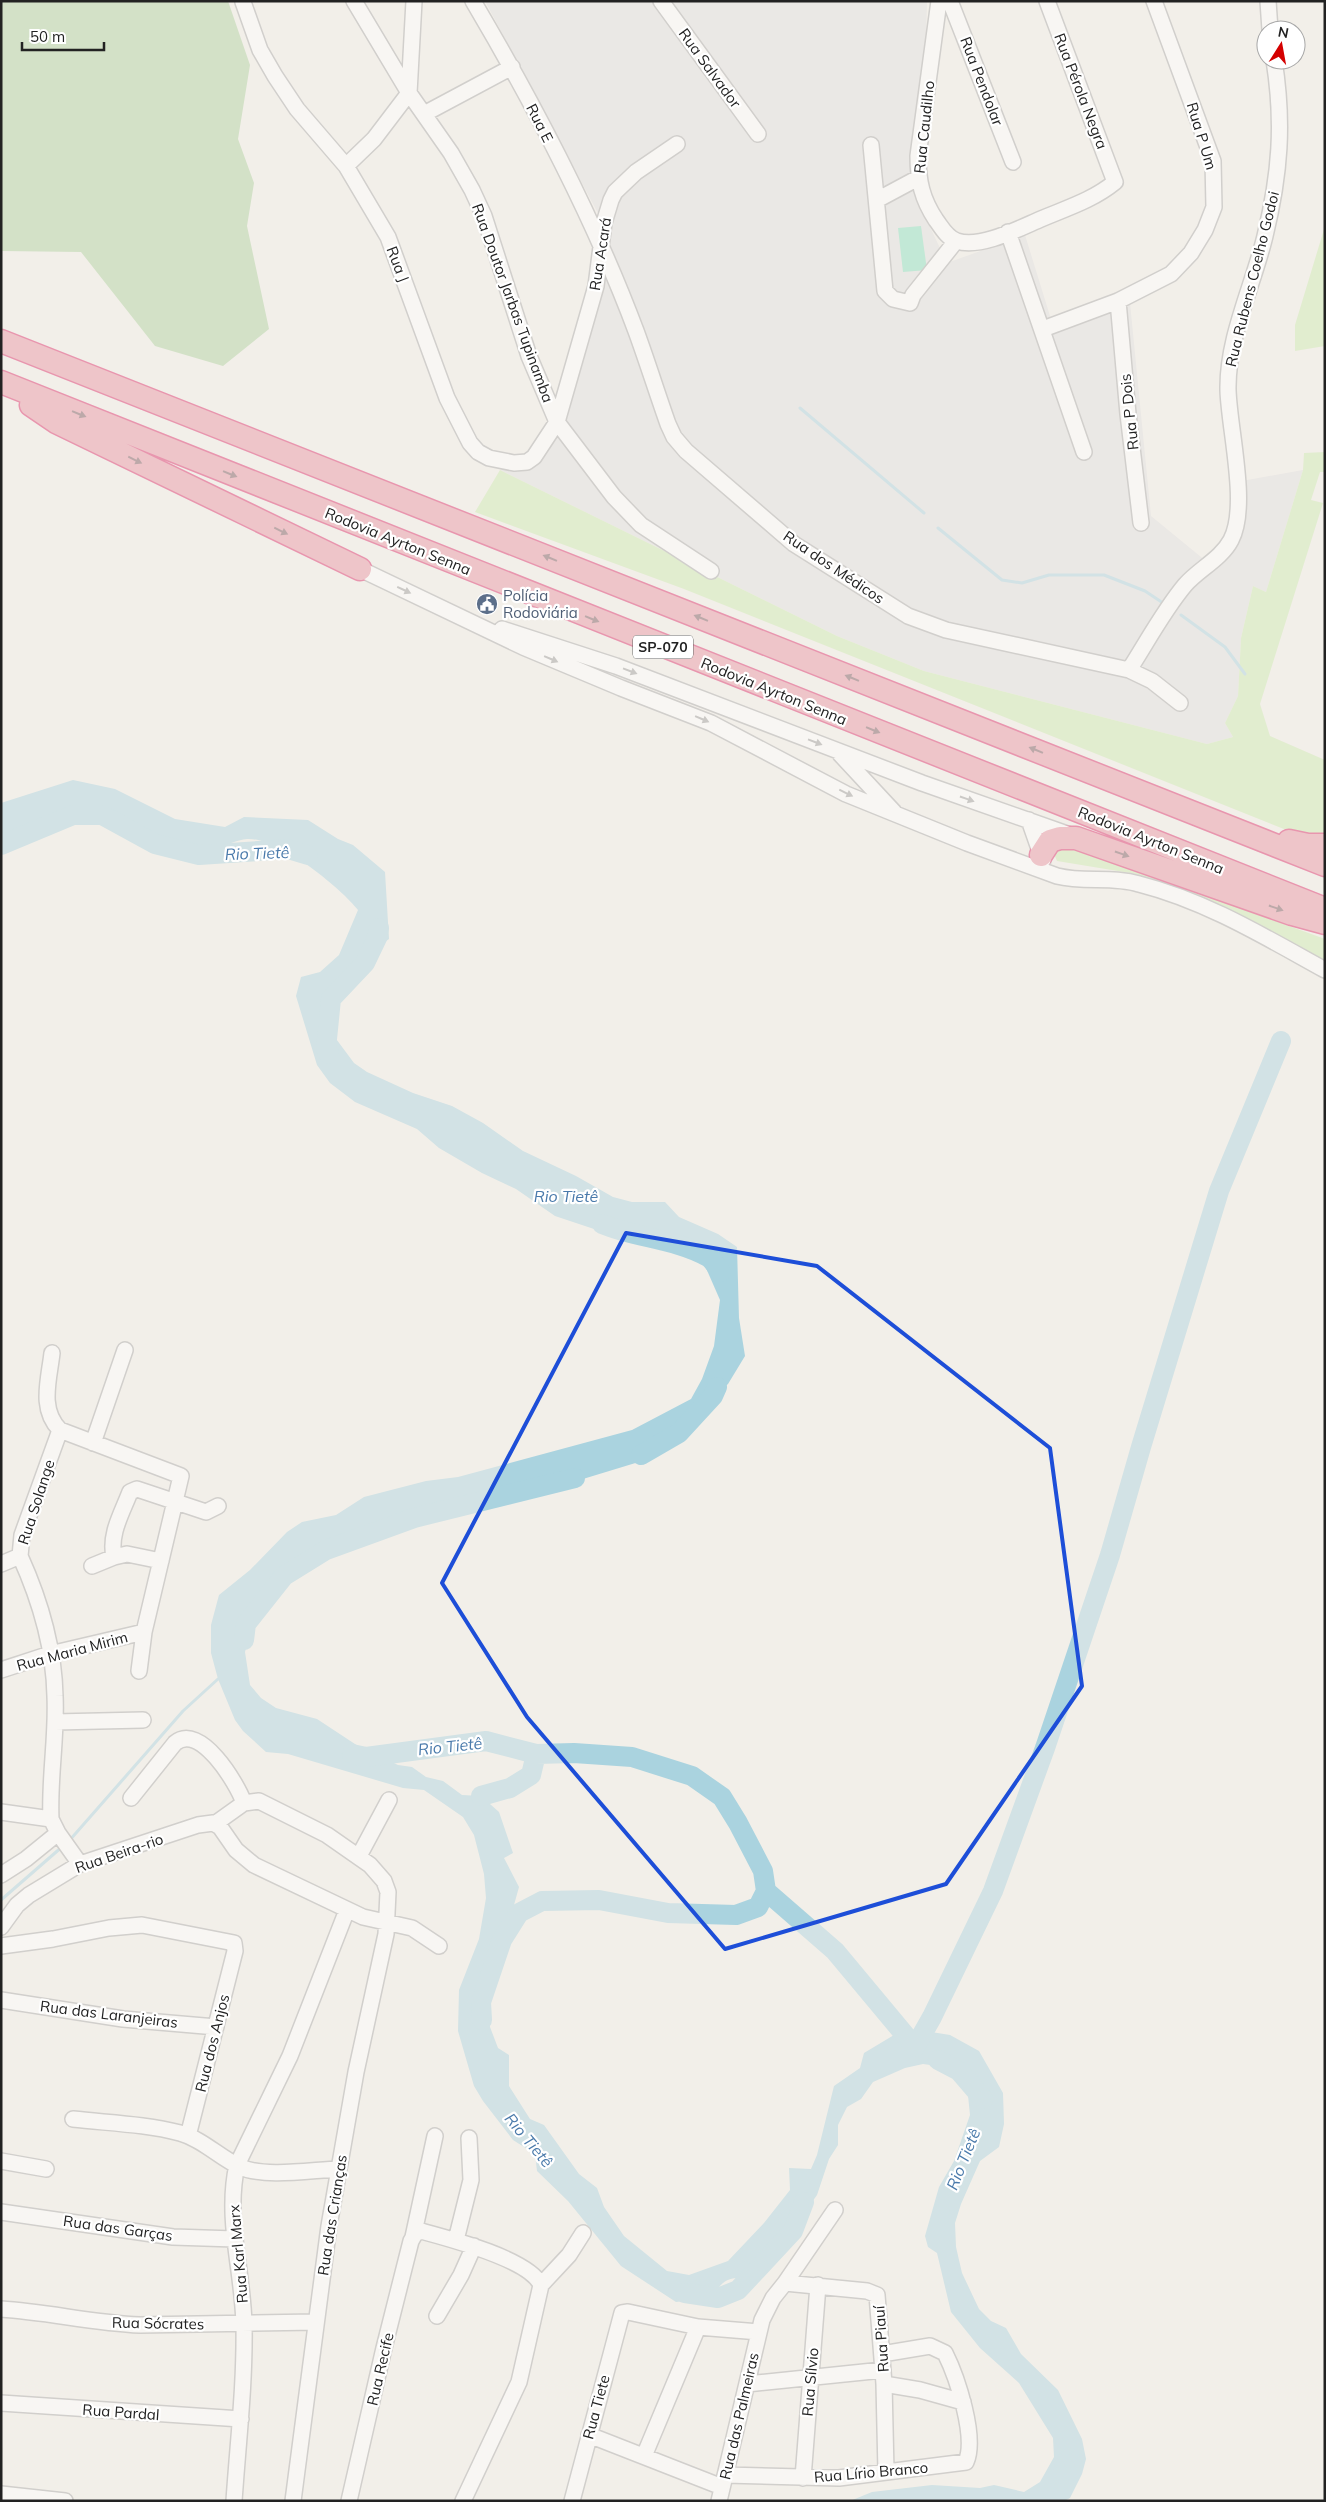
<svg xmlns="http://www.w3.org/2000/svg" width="1326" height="2502" font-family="Mulish,sans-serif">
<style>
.residential{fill:#e0dfdf}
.grass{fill:#cdebb0}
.forest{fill:#add19e}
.pitch{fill:#88e0be}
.water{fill:#aad3df}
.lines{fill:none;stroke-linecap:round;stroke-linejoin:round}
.stream{stroke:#aad3df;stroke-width:3}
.river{stroke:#aad3df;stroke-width:20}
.minor-casing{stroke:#a9a9a9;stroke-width:18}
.highway-casing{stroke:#dc2a67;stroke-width:25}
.minor{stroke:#fff;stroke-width:15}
.highway{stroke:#e892a2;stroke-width:22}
.oneway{fill:#7b545c}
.oneway2{fill:#9c9c9c}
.marked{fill:none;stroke:#1d4ed8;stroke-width:4;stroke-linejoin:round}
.labels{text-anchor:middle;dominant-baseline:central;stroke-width:4.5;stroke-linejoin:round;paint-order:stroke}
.shield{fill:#fff;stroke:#646464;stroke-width:1}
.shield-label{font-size:14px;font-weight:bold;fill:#222}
.street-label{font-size:15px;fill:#222;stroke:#fff}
.service-label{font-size:15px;fill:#4e5e75;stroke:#fff;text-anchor:start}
.water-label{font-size:16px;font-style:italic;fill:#4a7aab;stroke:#fff}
</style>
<rect width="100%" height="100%" fill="#f2efe9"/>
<path class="residential" d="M485,1h442l-5,197 8,29 17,36 78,-28 29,94 76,-26 21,213 61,50 24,-26 6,-59 61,-11 -37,122 -13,-6 -12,52 -3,58 -13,27 8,14 -26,7 -283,-73 -87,-35 -337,-166 65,-43 43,-195z"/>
<path class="grass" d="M1325,226v120l-30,5v-26z
M1325,452v20h-5l-9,28 12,3 -63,201 10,32 55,24v77l-26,-2 -615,-246 -209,-77 25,-42 337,166 87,35 283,73 26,-7 -8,-14 13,-27 3,-58 12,-52 13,6 37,-122 1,-17z
M1065,844l260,95v23l-95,-51 -94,-37 -79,-13 -3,-7 3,-8z"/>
<path class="forest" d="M1,1h227l22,64 -12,74 16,44 -7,43 22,103 -46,37 -68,-20 -74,-94 -80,-1z"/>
<path class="pitch" d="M921,226l6,44 -24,2 -5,-44z"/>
<path class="water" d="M73,780l42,9 60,30 50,8 19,-10 64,3 30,19 15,6 32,27 4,67c-36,26 -55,39 -64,85l29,39 13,9 46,21 39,13 31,17 40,28 53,25 37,21 19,5h33l14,15 39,17 19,13 2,71 6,38 -17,28 -86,77 -82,25 -27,-3 -46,15 -64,10 -120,48 -23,12 -17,20 -9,18 -3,23 -6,23 5,33 11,13 15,10 41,11 41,27 40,19 14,2 14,10 17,4 19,14 19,1 18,16 14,41 -9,5 15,29 -12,43 -26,48 9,49 8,21 11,7v31l21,33 14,6 35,49 18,14 7,19 20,29 43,35 22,4 39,-14 36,-38 26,-33 -1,-22 22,1 6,-14 17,-69 26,-18 4,-15 30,-18 31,-4 25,4 29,16 24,42 1,31 -5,23 -19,14 -19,43 -6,19 1,24 6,26 17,36 12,12 15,7 15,26 37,36 24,49 4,20 -4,15 -12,24 -6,3h-214l22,-9 60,-7 48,3 14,-3 30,7 16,-10 14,-25 -1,-19 -34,-55 -39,-35 -29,-36 -14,-59 -9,-6 -3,-11 14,-49 15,-26 16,-46 -4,-39 -13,-8 -30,-4 -18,4 -32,14 -12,17 -14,8 -9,18v20l-9,14 -12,36 -33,46 -6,20 -23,20c-23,-5 -31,-5 -43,17l-36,4 -55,-36 -53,-65 -31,-30 -2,-17 -22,-14 -30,-39 -9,-15 -16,-55 1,-41 20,-51 7,-41 -2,-24 -10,-39 -11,-18 -39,-27 -21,-2 -115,-34 -22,-2 -23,-21 -8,-11 -17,-41 -7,-26v-28l8,-30 31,-25 37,-38 15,-10 34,-7 28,-18 62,-16 32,-4 174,-47 59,-31 11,-20 12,-33 6,-46 -21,-48 -20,-17 -29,-4 -38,4 -57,-19 -39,-27 -34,-16 -43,-25 -22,-19 -62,-27 -25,-19 -13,-18 -21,-69 5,-19 19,-5 19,-17 19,-45c-18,-23 -80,-73 -111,-71 -10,1 -23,7 -33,9 -47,11 -73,-2 -105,-36 -38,3 -76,6 -108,29v-38z"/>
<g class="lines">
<path class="stream" d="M800,408l124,105
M938,528l64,52 20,3 27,-8h55l41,16 18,12
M1181,615l44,32 20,27
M69,1841l114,-130 35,-32
M1,1900l62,-54"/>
<path class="river" d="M1,845l72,-30h29l53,29 44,11 89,-6 20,6
M329,1054l-3,-5 5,-50 34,-36 12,-25 2,-10
M602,1224c34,14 74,15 106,33 5,3 9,11 13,15
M641,1455l38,-22 34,-37 4,-9
M244,1640l2,-16 38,-48 42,-26 88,-32 161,-40
M352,1754l14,3 120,-16 50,13 38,-1 58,4 60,19 30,21 16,26 25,48 3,20 -8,16 -22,8 -68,-2 -69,-13 -57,1 -23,12 -17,27 -21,62 1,18
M481,1796l29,-8 21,-13 5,-21
M766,1891l69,60 80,96 17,-30 61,-126 52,-143 65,-193 31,-108 78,-256 62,-150
M938,2060l21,11 24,28
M685,2293l33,5 20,-8 55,-59 11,-29"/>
<g class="minor-casing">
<path id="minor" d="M354,1l55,92 42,60 21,37 12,26 45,140 28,66 57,75 27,28 70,46
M473,1c62,105 120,215 163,330 11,30 21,62 32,93l6,13 12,14 108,93 114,72 38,14 183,40 23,11 28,22
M661,1l97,133
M939,1l-21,155c0,25 4,43 18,64 6,8 11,18 21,21 23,8 63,-13 84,-22 26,-11 52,-19 74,-37l-68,-181
M950,1l63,161
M1268,1l2,29
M243,2l17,48 15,26 22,33 49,57 42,71 59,161 23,45 8,9 11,6 25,5 13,-1 7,-5 23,-35 39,-136 8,-63 7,-23 4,-8 21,-20 41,-28
M409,93l5,-92
M424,114l88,-47
M871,145l14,146 8,8 17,4 3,-8 43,-54
M346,166l28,-27 35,-46
M877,200l41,-22
M1008,232l76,220
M1118,301l10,113 13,109
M1043,329l75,-28 53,-27 20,-21 14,-23 9,-23 -1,-46 -59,-160
M360,569l163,78 98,41 90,35 135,71 121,49 90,33c27,7 55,0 82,8 67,17 126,53 186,86
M502,629l114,37 306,117 148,52
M1129,670c18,-28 35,-60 56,-85 14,-16 36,-26 46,-45 18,-34 -2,-111 -3,-150 -1,-52 25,-104 37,-154 15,-62 19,-113 9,-176
M840,754l54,58
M1029,820l14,40
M52,1353c-3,27 -13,56 8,77l121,46 -37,156 -5,39
M93,1443l32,-93
M20,1556c20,44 34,92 35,140 2,41 -6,82 -4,123l7,14 22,31
M114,1557l13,-3 34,7
M1,1564l19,-8 2,-21 38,-105
M92,1566l22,-9c-5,-23 8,-44 16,-65l7,-3 69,23 12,-6
M1,1670l49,-16 94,-22
M55,1722l88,-2
M131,1798l44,-55c25,-21 62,40 69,60l-28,20
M244,1803l15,-2 68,34 43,30 14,16 4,11 -2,42 -30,138 -27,154 -36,275
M1,1812l50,7
M359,1856l30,-56
M1,1875l25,-16 32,-26
M1,1927l16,-22 12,-10 51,-31 118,-39 15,-2 7,4 16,23 18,15 109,52 49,11 27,18
M1,1946l52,-7 56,-11 33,-3 92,18 1,8 -47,185
M1,2000l122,19 93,8
M73,2119c35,4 73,5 107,14 22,6 39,24 60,34 26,11 71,3 99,2
M1,2161l45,8
M1,2212l172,25 62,2
M413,2237l22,-101
M456,2240l15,-60 -2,-42
M785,2283l50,-73
M541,2285l28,-30 14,-22
M1,2309c47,3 92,14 139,16l176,-3
M437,2316l24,-41 13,-29
M747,2384l136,-14
M884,2384l36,6 43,12
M1,2403l240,16
M589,2435l133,52
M644,2456l54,-129 61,5
M725,2475l114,3 127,-16c11,-25 -9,-85 -21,-109l-15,-7 -48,8
M803,2478l15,-193
M1,2494l64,7
M234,2501c4,-59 11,-117 10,-176 -1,-54 -19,-106 -7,-160l53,-109 57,-146
M349,2501l35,-153 27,-107 4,-7 6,-3c26,7 108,28 120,54l-22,97 -56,119
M572,2501l50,-188 6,-1 70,15
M719,2501l43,-181 11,-22 12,-15 82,8 10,4 7,89 2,88"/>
</g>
<g class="highway-casing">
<path id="highway" d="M1,341l1324,524
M1,382l1324,527
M31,405l25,17 304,147
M1289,841l19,4h17
M1041,855l9,-14 10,-3h16l216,76 33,9"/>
</g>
<use href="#minor" class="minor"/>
<use href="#highway" class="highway"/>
</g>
<defs><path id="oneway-solid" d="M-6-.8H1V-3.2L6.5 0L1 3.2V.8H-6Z" transform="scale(1.25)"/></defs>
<g class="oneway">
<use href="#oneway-solid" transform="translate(79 414) rotate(22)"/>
<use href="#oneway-solid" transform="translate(135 460) rotate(26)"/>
<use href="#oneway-solid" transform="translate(230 474) rotate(22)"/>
<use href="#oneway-solid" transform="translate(281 531) rotate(26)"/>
<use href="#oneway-solid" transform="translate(550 558) rotate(-158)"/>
<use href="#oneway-solid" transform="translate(701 618) rotate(-158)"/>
<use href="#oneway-solid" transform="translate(592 619) rotate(22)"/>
<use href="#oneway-solid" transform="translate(852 678) rotate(-158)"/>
<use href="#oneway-solid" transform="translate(873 730) rotate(22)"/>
<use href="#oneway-solid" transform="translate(1036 750) rotate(-158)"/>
<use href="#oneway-solid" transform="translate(1122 854) rotate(19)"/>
<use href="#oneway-solid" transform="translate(1276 908) rotate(19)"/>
</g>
<g class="oneway2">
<use href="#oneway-solid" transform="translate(404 590) rotate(25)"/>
<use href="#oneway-solid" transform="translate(551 659) rotate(23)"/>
<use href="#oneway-solid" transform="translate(630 671) rotate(21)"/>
<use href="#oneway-solid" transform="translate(702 719) rotate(23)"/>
<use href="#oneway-solid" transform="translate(815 742) rotate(21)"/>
<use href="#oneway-solid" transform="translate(846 793) rotate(26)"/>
<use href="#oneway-solid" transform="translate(967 799) rotate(19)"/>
</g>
<path d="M0 0H1326V2502H0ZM626,1233l191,33 233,182 32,238 -136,198 -221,65 -198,-232 -85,-134z" fill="#f2efe9" fill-opacity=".55" fill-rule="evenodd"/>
<path class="marked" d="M626,1233l191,33 233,182 32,238 -136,198 -221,65 -198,-232 -85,-134z"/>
<defs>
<g id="civic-disc" transform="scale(1.125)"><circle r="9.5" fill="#5c6f8a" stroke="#fff"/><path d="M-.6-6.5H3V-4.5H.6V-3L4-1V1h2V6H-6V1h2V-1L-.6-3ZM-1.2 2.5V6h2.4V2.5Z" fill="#fff"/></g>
</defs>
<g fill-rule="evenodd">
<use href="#civic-disc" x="487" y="604"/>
</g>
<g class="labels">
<rect class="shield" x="633" y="635.5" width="60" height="23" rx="4"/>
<g class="shield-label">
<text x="663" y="647">SP-070</text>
</g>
<g class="street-label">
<text transform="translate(710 68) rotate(54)">Rua Salvador</text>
<text transform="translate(982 81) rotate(69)">Rua Pendolar</text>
<text transform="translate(1081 91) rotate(69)">Rua Pérola Negra</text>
<text transform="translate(540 123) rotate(63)">Rua E</text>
<text transform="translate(924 127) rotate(-84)">Rua Caudilho</text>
<text transform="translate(1202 136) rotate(73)">Rua P Um</text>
<text transform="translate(600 254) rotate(-81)">Rua Acará</text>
<text transform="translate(398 264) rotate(69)">Rua J</text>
<text transform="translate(1252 279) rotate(-76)">Rua Rubens Coelho Godoi</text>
<text transform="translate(513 303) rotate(70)">Rua Doutor Jarbas Tupinamba</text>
<text transform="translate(1129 412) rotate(-96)">Rua P Dois</text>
<text transform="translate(398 541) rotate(22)">Rodovia Ayrton Senna</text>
<text transform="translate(834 567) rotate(34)">Rua dos Médicos</text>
<text transform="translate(774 691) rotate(22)">Rodovia Ayrton Senna</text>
<text transform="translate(1151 840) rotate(22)">Rodovia Ayrton Senna</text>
<text transform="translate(36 1502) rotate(-72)">Rua Solange</text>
<text transform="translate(72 1651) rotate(-15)">Rua Maria Mirim</text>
<text transform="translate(119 1853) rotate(-19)">Rua Beira-rio</text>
<text transform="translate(109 2014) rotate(7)">Rua das Laranjeiras</text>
<text transform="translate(212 2043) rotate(-76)">Rua dos Anjos</text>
<text transform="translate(332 2215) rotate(-81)">Rua das Crianças</text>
<text transform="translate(118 2228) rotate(8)">Rua das Garças</text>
<text transform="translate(238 2254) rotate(-95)">Rua Karl Marx</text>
<text transform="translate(158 2323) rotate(1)">Rua Sócrates</text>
<text transform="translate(881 2339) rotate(-94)">Rua Piauí</text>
<text transform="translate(380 2369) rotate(-77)">Rua Recife</text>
<text transform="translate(810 2382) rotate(-85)">Rua Sílvio</text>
<text transform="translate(596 2407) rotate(-75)">Rua Tiete</text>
<text transform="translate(121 2412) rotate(4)">Rua Pardal</text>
<text transform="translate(739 2416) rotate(-77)">Rua das Palmeiras</text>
<text transform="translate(871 2472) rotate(-5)">Rua Lírio Branco</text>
</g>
<g class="service-label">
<text x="503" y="595">Polícia<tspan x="503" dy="17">Rodoviária</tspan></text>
</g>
<g class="water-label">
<text transform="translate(257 853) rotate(-2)">Rio Tietê</text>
<text x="566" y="1196">Rio Tietê</text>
<text transform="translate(450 1746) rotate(-6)">Rio Tietê</text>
<text transform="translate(529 2140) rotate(50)">Rio Tietê</text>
<text transform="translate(963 2159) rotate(-68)">Rio Tietê</text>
</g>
</g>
<rect width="1326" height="2502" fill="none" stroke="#222222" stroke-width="5"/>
<g transform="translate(1281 45) rotate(11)"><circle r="24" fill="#ffffff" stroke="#a7a7a7"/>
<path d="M0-4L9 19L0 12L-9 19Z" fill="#d40000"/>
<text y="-8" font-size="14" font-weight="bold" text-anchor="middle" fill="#222222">N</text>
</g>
<path d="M22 42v8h82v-8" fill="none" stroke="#222222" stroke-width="2.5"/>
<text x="30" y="42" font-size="15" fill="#222222" stroke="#ffffff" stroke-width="4" paint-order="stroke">50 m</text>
</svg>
